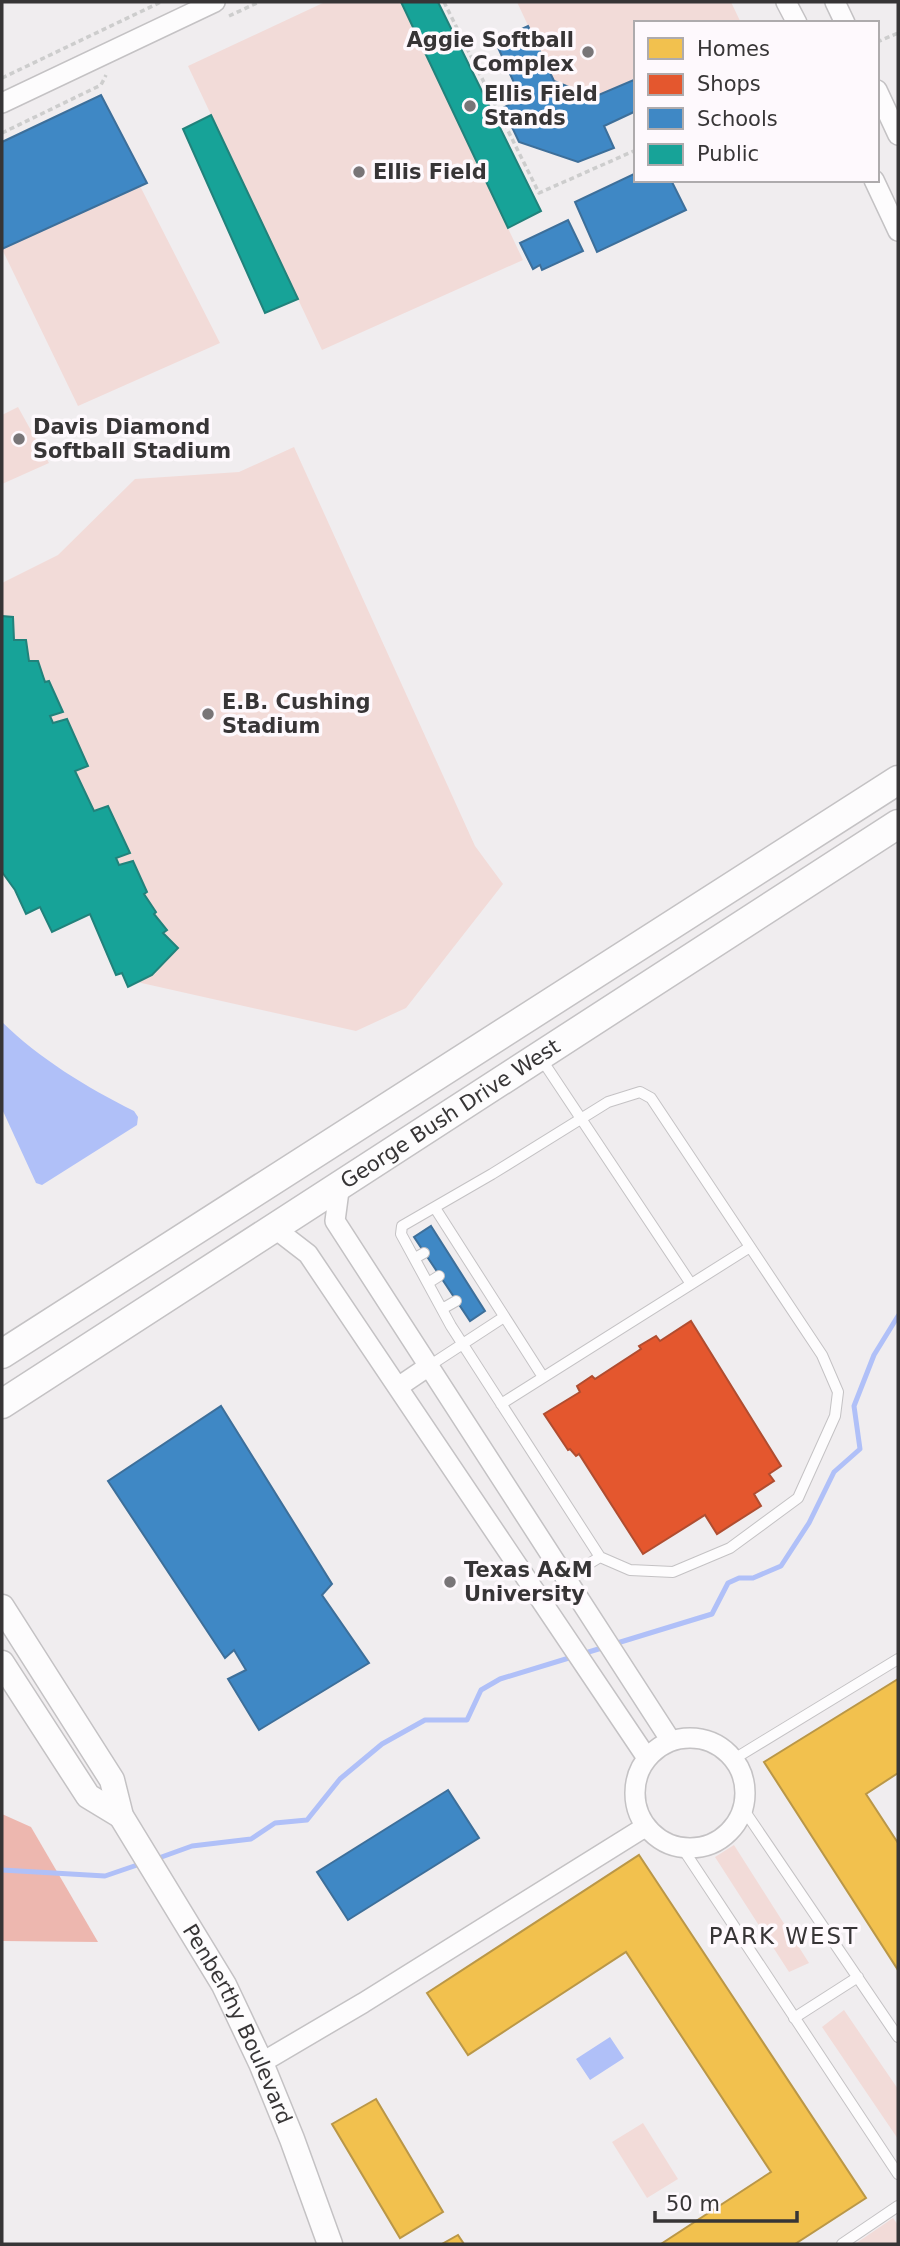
<svg xmlns="http://www.w3.org/2000/svg" width="900" height="2246" font-family="'DejaVu Sans',sans-serif">
<style>
.green{fill:#f2dbd8}
.forest{fill:#edb7af}
.water{fill:#b0c0f8}
.homes{fill:#f2c14e;stroke:#ba9747;stroke-width:2}
.shops{fill:#e4572e;stroke:#b04d30;stroke-width:2}
.schools{fill:#3f88c5;stroke:#3d6f9a;stroke-width:2}
.public{fill:#17a398;stroke:#21827b;stroke-width:2}
.lines{fill:none;stroke-linecap:round;stroke-linejoin:round}
.stream{stroke:#b0c0f8;stroke-width:5}
.service-casing{stroke:#c4c2c4;stroke-width:12}
.minor-casing{stroke:#c4c2c4;stroke-width:22}
.tertiary-casing{stroke:#c4c2c4;stroke-width:27}
.secondary-casing{stroke:#c4c2c4;stroke-width:31}
.path{stroke:#cdcdcd;stroke-width:3.5;stroke-dasharray:5 3.5;stroke-linecap:butt}
.service{stroke:#fdfcfd;stroke-width:10}
.minor{stroke:#fdfcfd;stroke-width:19}
.tertiary{stroke:#fdfcfd;stroke-width:24}
.secondary{stroke:#fdfcfd;stroke-width:28}
.poi-dot{fill:#787577;stroke:#fef9fd;stroke-width:2.5}
.labels{text-anchor:middle;dominant-baseline:central;stroke-width:7;stroke-linejoin:round;paint-order:stroke}
.poi-label{font-size:21px;font-weight:bold;fill:#373536;stroke:#fef9fd;text-anchor:start}
.street-label{font-size:21px;fill:#373536;stroke:#fef9fd}
.neighbourhood-label{font-size:23px;letter-spacing:2px;fill:#373536;stroke:#fef9fd}
</style>
<rect width="100%" height="100%" fill="#f0edef"/>
<path class="green" d="M325,2h76l122,258 -201,90 -134,-284z
M517,2h214l10,21h-105v55l-42,19 -40,-16z
M140,186l80,157 -142,63 -76,-157z
M18,407l31,56 -47,21v-69z
M294,447l181,399 28,38 -97,124 -50,23 -219,-49 -9,5 -6,-13 -6,1 -26,-60 -38,17 -12,-24 -14,6 -24,-53v-278l56,-28 77,-76 104,-7z
M734,1845l75,118 -20,9 -74,-115z
M844,2010l54,79v50l-76,-112z
M643,2123l35,56 -31,19 -35,-56z
M893,2218l5,7v19h-43z"/>
<path class="forest" d="M2,1814l29,13 67,115 -96,-1z"/>
<path class="water" d="M2,1022c38,37 84,65 132,89l4,6 -1,8 -95,60 -6,-2 -34,-74z
M610,2037l14,21 -34,22 -14,-21z"/>
<path class="homes" d="M898,1679v94l-32,21 32,49v127l-134,-208z
M639,1855l227,343 -71,46h-134l110,-72 -145,-220 -158,103 -41,-62z
M376,2099l67,113 -43,26 -68,-114z
M458,2235l6,9h-22z"/>
<path class="shops" d="M691,1321l90,145 -12,8 5,7 -20,13 7,12 -44,28 -12,-19 -62,39 -64,-100 -3,2 -6,-7 -2,1 -24,-36 36,-22 -3,-6 15,-10 3,3 46,-30 -2,-3 17,-10 4,5z"/>
<path class="schools" d="M528,26l26,55 40,16 42,-18v32l-32,15 10,22 -36,14 -59,-20 -16,-34 18,-10 -26,-57z
M101,95l46,88 -145,66v-107z
M636,173v7h35l15,30 -89,42 -22,-50z
M568,220l15,31 -41,19 -2,-5 -7,4 -13,-26z
M431,1226l54,85 -15,10 -56,-84z
M221,1406l111,178 -10,11 47,68 -110,67 -31,-51 18,-9 -12,-20 -9,8 -117,-177z
M448,1790l31,48 -131,82 -31,-48z"/>
<path class="public" d="M401,2h37l103,209 -33,17z
M211,115l87,184 -33,14 -82,-184z
M2,616l11,1 1,23h12l3,21h9l7,21 4,-1 14,31 -13,4 3,7 14,-4 21,47 -13,5 19,40 14,-5 22,47 -14,5 3,7 14,-4 14,31 -3,2 12,18 -2,2 13,16 -4,3 15,15 -26,27 -24,12 -6,-14 -6,2 -26,-61 -38,18 -12,-25 -14,7 -11,-24 -13,-18z"/>
<g class="lines">
<path class="stream" d="M614,1644l98,-30 16,-31 11,-5h14l28,-12 28,-43 25,-51 26,-23 -6,-43 20,-51 24,-39
M156,1859l36,-13 59,-7 24,-16 32,-3 33,-41 42,-35 43,-24h42l14,-30 19,-11 105,-32
M2,1870l103,6 38,-13"/>
<g class="service-casing">
<path id="service" d="M540,1057l151,227
M435,1208l108,169
M415,1258l9,-5
M428,1283l11,-7
M442,1309l14,-8
M429,1366l75,-49
M501,1404l249,-157
M566,1578l34,-21 30,13 43,2 57,-24 68,-50 37,-82 3,-24 -16,-37 -171,-257 -11,-6 -32,10 -116,72 -90,52 -1,8 50,92 149,231
M734,1759l164,-100
M744,1810l154,227
M683,1849l215,325
M794,2018l64,-41
M842,2244l56,-38"/>
</g>
<g class="minor-casing">
<path id="minor" d="M786,2l11,21
M835,2l10,21
M877,90l21,45
M2,103l213,-101
M874,180l24,51
M340,1183l-5,38 336,520
M273,1227l35,27 339,504
M398,1387l31,-21
M635 1793a55 55 0 1 1 110 0a55 55 0 1 1-110 0Z
M261,2063l102,-60 282,-176"/>
</g>
<g class="tertiary-casing">
<g id="tertiary">
<path id="s1" d="M2,1607l110,173 9,36 103,169 37,78 31,76 38,105"/>
<path d="M2,1663l86,133 33,20"/>
</g>
</g>
<g class="secondary-casing">
<g id="secondary">
<path d="M2,1354l896,-574"/>
<path id="s2" d="M2,1404l896,-580"/>
</g>
</g>
<path class="path" d="M444,2l95,191 97,-43
M229,16l30,-14
M877,42l21,-9
M2,78l159,-76
M2,133l99,-48 5,-10"/>
<use href="#service" class="service"/>
<use href="#minor" class="minor"/>
<use href="#tertiary" class="tertiary"/>
<use href="#secondary" class="secondary"/>
</g>
<g class="poi-dot">
<circle cx="588" cy="52" r="7"/>
<circle cx="470" cy="106" r="7"/>
<circle cx="359" cy="172" r="7"/>
<circle cx="19" cy="439" r="7"/>
<circle cx="208" cy="714" r="7"/>
<circle cx="450" cy="1582" r="7"/>
</g>
<g class="labels">
<g class="poi-label">
<text x="574" y="40" text-anchor="end">Aggie Softball<tspan x="574" dy="24">Complex</tspan></text>
<text x="484" y="94">Ellis Field<tspan x="484" dy="24">Stands</tspan></text>
<text x="373" y="172">Ellis Field</text>
<text x="33" y="427">Davis Diamond<tspan x="33" dy="24">Softball Stadium</tspan></text>
<text x="222" y="702">E.B. Cushing<tspan x="222" dy="24">Stadium</tspan></text>
<text x="464" y="1570">Texas A&amp;M<tspan x="464" dy="24">University</tspan></text>
</g>
<g class="street-label">
<text stroke="none"><textPath href="#s2" startOffset="534">George Bush Drive West</textPath></text>
<text stroke="none"><textPath href="#s1" startOffset="481">Penberthy Boulevard</textPath></text>
</g>
<g class="neighbourhood-label">
<text x="784" y="1936">PARK WEST</text>
</g>
</g>
<rect width="900" height="2246" fill="none" stroke="#373536" stroke-width="7"/>
<rect x="634" y="21" width="245" height="161" fill="#fef9fd" stroke="#aeabad" stroke-width="2"/>
<rect x="648" y="38" width="35" height="21" fill="#f2c14e" stroke="#aeabad" stroke-width="2"/>
<text x="697" y="56" font-size="21" fill="#373536">Homes</text>
<rect x="648" y="74" width="35" height="21" fill="#e4572e" stroke="#aeabad" stroke-width="2"/>
<text x="697" y="91" font-size="21" fill="#373536">Shops</text>
<rect x="648" y="108" width="35" height="21" fill="#3f88c5" stroke="#aeabad" stroke-width="2"/>
<text x="697" y="126" font-size="21" fill="#373536">Schools</text>
<rect x="648" y="144" width="35" height="21" fill="#17a398" stroke="#aeabad" stroke-width="2"/>
<text x="697" y="161" font-size="21" fill="#373536">Public</text>
<path d="M655 2211v10h142v-10" fill="none" stroke="#373536" stroke-width="3.5"/>
<text x="666" y="2211" font-size="21" fill="#373536" stroke="#fef9fd" stroke-width="5" paint-order="stroke">50 m</text>
</svg>
